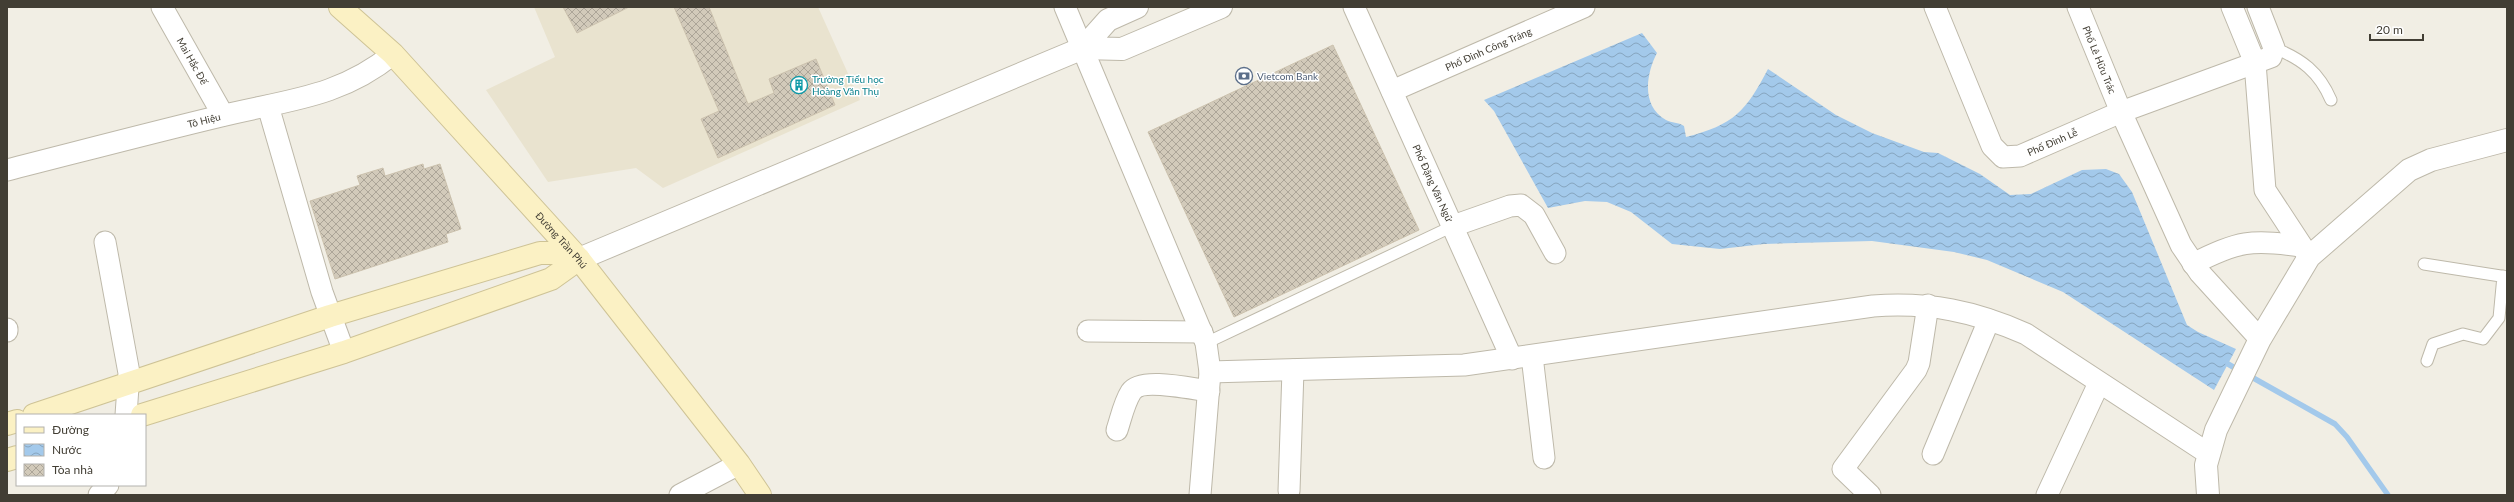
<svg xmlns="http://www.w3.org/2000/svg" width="2514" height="502" font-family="Lato,sans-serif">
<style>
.education{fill:#e9e3cf}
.water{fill:url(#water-waves)}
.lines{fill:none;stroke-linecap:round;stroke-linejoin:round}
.stream{stroke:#a3c9eb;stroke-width:5.5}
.building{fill:url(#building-cross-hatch);stroke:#ccc2ae}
.service-casing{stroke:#beb9aa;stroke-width:13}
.minor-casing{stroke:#beb9aa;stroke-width:23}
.tertiary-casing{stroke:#beb9aa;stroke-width:24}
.secondary-casing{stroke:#cec396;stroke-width:24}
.service{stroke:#fff;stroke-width:11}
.minor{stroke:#fff;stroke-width:21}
.tertiary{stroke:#fff;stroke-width:22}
.secondary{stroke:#fbf1c4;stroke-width:22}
.labels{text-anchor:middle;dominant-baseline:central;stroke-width:3;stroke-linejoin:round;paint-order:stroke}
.street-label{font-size:10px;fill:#423e34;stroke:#fff}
.service-label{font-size:10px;fill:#4e5e75;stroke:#fff;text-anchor:start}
.culture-label{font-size:10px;fill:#0d838f;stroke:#fff;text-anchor:start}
</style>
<defs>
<pattern id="water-waves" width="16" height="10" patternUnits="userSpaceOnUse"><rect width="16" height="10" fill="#a3c9eb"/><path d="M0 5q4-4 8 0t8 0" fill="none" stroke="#86a5bf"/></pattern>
<pattern id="building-cross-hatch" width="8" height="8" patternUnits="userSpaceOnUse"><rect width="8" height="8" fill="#d2caba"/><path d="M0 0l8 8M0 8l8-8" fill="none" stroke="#aca598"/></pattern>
</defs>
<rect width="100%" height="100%" fill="#f1eee4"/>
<path class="education" d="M534,7h284l42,93 -197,88 -27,-20 -88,14 -62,-92 69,-33z"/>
<path class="water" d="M1642,33l15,20c-11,21 -16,53 9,67 6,3 12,2 18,6l2,11c48,-12 60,-26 82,-68l68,46 36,18 52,19 14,1 42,21 30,21 21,-1 51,-24 24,-1 13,5 13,18 55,133 11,7 38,17 -22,41 -151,-98 -76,-32 -33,-8 -82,-11 -108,3 -44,5 -48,-5 -41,-32 -24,-10 -22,-1 -37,7 -54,-97 -10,-11z"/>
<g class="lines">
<path class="stream" d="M2228,364l12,7
M2248,375l87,49 12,13 41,58"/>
</g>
<path class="building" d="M563,7h66l-52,26z
M674,7h35l39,97 26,-11 -5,-14 47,-20 19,46 -117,53 -17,-39 18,-8z
M1333,45l86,185 -185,87 -86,-185z
M423,164l1,5 16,-5 21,65 -15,5 2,8 -113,37 -25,-78 50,-16 -3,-9 26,-8 2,8z"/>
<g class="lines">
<g class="service-casing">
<path id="service" d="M2274,48c28,11 45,24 57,52
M2424,264l83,13
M1206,343l247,-117
M2427,361l6,-17 30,-10 20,5 16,-21 4,-42"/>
</g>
<g class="minor-casing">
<g id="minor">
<path id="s1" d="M162,7l61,108"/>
<path d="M1065,7l141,336 4,29 -10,123"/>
<path id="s2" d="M1354,7l158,352"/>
<path id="s3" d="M1935,7l57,139 11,11 17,-1 101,-44 150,-55 3,-9 -16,-41"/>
<path id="s4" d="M2078,7l43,105 60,133 19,28 60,66"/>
<path d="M2232,7l23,56 10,127 44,67"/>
<path id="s5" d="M1392,91l192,-84"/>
<path d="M268,106l54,186 22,60"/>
<path id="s6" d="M7,170c71,-18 143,-37 214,-54 65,-16 118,-18 172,-62"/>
<path d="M1453,226l57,-20 11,-1 13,10 21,38"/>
<path d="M105,242l24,131 -3,42"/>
<path d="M2193,264c44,-23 59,-25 108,-18"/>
<path d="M7,329v2"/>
<path d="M1088,331l114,1"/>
<path d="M1532,356l12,102"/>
<path d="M1210,372l254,-7 409,-59c57,-4 101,5 153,28l183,120"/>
<path d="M1117,430c4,-12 7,-27 14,-38 10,-15 61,-3 78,-1"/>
<path d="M1933,454l56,-134"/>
<path d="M1289,491l4,-121"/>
<path d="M99,495l9,-10"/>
<path d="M680,495l59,-31"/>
<path d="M1870,495l-27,-26 73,-99 3,-7 9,-58"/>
<path d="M2047,495l52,-112"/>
</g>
</g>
<g class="tertiary-casing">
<path id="tertiary" d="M1083,48l39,1 99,-42
M579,259l504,-211 25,-28 29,-13
M2208,495l-2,-30 10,-35 44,-91 49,-82 100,-87 22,-10 76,-20"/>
</g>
<g class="secondary-casing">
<g id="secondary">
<path id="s7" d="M340,7l53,47 186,205 160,205 21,31"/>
<path d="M34,415l296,-99 210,-63h20l19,6"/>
<path d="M142,415l202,-63 207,-73 28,-20"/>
<path d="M7,424l10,-3"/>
<path d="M7,460l10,-3"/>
</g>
</g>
<use href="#service" class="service"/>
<use href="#minor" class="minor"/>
<use href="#tertiary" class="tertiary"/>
<use href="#secondary" class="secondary"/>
</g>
<defs>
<g id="bank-ring" transform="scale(0.9)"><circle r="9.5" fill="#fff" stroke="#5c6f8a" stroke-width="1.5"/><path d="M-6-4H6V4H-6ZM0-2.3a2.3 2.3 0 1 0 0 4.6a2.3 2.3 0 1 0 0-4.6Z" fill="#5c6f8a"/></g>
<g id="building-ring" transform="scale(0.9)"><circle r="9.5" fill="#fff" stroke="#0f9aa8" stroke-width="1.5"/><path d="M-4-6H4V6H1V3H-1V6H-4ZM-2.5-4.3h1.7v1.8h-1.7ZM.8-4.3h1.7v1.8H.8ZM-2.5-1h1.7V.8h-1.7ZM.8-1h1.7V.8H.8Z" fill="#0f9aa8"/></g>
</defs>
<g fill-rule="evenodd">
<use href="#bank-ring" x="1244" y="76"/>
<use href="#building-ring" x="799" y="85"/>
</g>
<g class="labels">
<g class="street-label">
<text stroke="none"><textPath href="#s5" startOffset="105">Phố Đinh Công Tráng</textPath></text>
<text stroke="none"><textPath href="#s4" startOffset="57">Phố Lê Hữu Trác</textPath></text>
<text stroke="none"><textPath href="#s1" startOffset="62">Mai Hắc Đế</textPath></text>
<text stroke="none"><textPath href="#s6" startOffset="203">Tô Hiệu</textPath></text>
<text stroke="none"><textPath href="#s3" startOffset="218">Phố Đinh Lễ</textPath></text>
<text stroke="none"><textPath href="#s2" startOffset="193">Phố Đặng Văn Ngữ</textPath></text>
<text stroke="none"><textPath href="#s7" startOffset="322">Đường Trần Phú</textPath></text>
</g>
<g class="service-label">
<text x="1257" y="76">Vietcom Bank</text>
</g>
<g class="culture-label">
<text x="812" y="79">Trường Tiểu học<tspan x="812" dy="12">Hoàng Văn Thụ</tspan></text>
</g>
</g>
<rect width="2514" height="502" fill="none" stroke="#423e34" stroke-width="16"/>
<rect x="16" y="414" width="130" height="72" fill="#ffffff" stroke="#b3b2ae"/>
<rect x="24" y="427" width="20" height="6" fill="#fbf1c4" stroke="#b3b2ae"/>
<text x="52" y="434" font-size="12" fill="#423e34">Đường</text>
<rect x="24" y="444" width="20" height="12" fill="url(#water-waves)" stroke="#b3b2ae"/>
<text x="52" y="454" font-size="12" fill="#423e34">Nước</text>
<rect x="24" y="464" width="20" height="12" fill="url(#building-cross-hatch)" stroke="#b3b2ae"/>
<text x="52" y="474" font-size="12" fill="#423e34">Tòa nhà</text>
<path d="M2370 34v6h53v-6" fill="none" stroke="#423e34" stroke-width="2"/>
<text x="2376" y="34" font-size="12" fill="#423e34" stroke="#ffffff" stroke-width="3" paint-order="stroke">20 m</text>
</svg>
